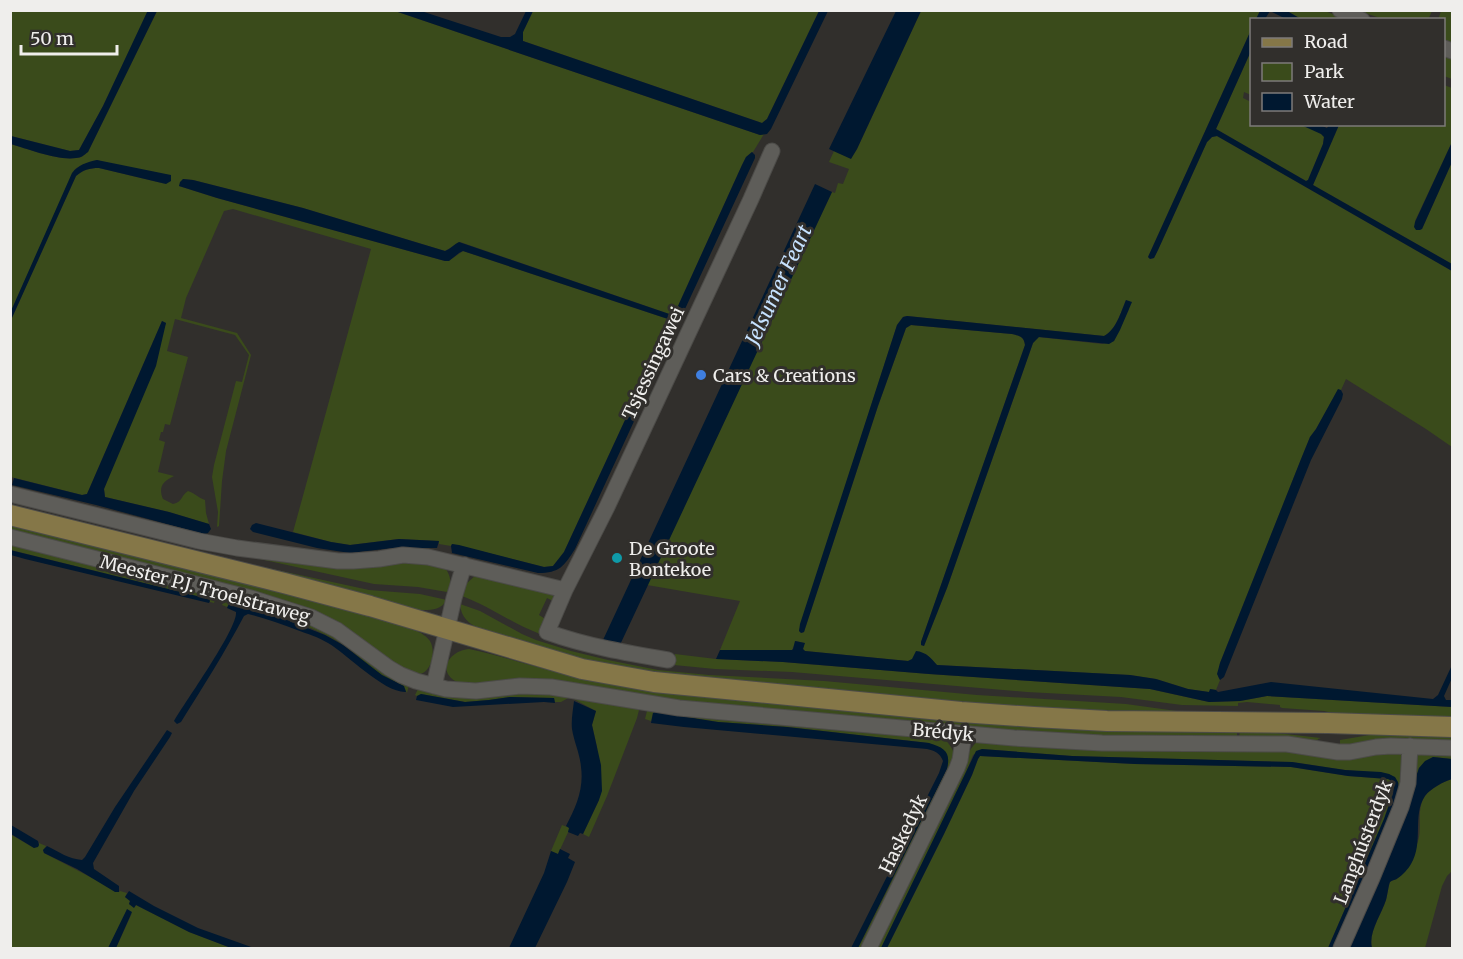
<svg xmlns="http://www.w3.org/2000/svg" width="1463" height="959" font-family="Merriweather,serif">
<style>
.green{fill:#3a4b1b;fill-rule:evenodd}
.water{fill:#001830}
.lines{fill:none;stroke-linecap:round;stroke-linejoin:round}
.minor-casing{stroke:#4c4b48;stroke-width:17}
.major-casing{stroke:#4c4b48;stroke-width:22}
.minor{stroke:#5e5d59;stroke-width:15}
.major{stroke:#857748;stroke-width:20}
.shop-dot{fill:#3f7fe0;stroke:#312f2c;stroke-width:2}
.culture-dot{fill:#0f9aa8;stroke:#312f2c;stroke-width:2}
.labels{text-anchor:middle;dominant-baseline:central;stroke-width:6;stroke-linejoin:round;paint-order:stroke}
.street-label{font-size:18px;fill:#efeeec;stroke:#312f2c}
.poi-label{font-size:18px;fill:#efeeec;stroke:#312f2c;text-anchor:start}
.water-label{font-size:20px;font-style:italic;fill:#c6e2ff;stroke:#312f2c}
</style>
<rect width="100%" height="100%" fill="#312f2c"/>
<path class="green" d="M10,11h138l-45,95 -24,44 -9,1 -59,-15z
M157,11h238l365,124 4,-1 -11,18h-1l-6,5 -4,8 -64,141 4,3 -4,8 -218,-75 -15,9 -142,-43 -110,-28 -10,-1 -4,7 38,12 228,63 8,-3 10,-7 205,68v8l-104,225 -11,14 -9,1 -92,-23 -1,2 -12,-2v-3l-40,-2 -49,6 -19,-3 -38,-10 78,-283 -138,-40 -9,2 -38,87 -5,20 56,15 14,22 -25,96 -4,30 -3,45 -2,1 1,-15 -6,-35 2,-12 22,-84 6,1 7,-27 -14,-20 -60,-16 -8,32 21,6 -18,68 -5,-1 -2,8h-2l-2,8 6,2 -7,30 16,4c-11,5 -16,11 -11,23l10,5c10,-2 8,-9 15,-13 7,2 10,7 17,9l1,13 3,11 -40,-12 -64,-15 -1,-8 18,-46 44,-120 -4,-2 -75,173 -5,1 -71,-18v-157l65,-144c7,-6 13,-8 23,-8l67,16 -69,-24 -15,5 -7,4 -64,142v-167c17,5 48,17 65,14 5,0 8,-3 12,-6z
M533,11h286l-52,108 -5,4 -239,-82v-9z
M921,11h339l-4,8 -4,1 -1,10 -103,227 2,2 4,-1 4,-8 49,-108 5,-5 5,-1 235,135v176l-26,-18 -80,-50 -5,11h-3l-22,39 -6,8 -90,226 -2,14 2,3 -4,10 -5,-1 -2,3 -21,-3 -32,-10 -26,-4 -193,-10 -11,-11 -18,7 -103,-10 -2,-2 1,-6 -8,-2 -4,9h-72l20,-49 -93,-16 185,-393 3,1 3,-10 5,1 6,-15 -20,-7 5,-11 17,7 6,-9zM1126,300l3,9 -15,32 -12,3 -64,-7 -5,6 -86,245 -23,58 -3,-1v-3l104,-297c-1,-8 -5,-9 -13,-11l-101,-9 -5,3 -28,78 -74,226 -2,1 -3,-2 98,-306 6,-8 4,-1 197,20c12,-6 17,-24 22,-36z
M1287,11h38l20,8h-44z
M1359,11h73l-4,9 -45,-1z
M1441,11h11v33l-8,-3v-21h-6z
M1251,51v44l-7,-3 -1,6 8,4 1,22c23,1 53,-5 72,12l-1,8 -15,36 -2,1 -90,-52z
M1444,54l8,4v21l-8,-3z
M1444,85l8,3v54l-37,79 7,8 30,-67v102l-139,-79 26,-60 105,-1z
M11,522l275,69 128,38c6,4 14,7 17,14 5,12 -1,34 -17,31 -18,-4 -44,-27 -59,-38l-344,-104z
M11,541l205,56 -2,6 -4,-1 -2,-3 -197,-49z
M228,552l179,8 38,8c6,8 6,14 5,24h-3l-29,-5 -44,-3z
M249,564l120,26 51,4 27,6c-7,11 -17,10 -28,10l-171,-44z
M476,575l76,19 2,4 -1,3 -6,-3 -8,17 8,5 -7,14c-27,-10 -51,-28 -78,-38l4,-12z
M227,597l94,29 88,59 -2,8c-3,-10 -16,-12 -25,-18 -15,-9 -26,-22 -40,-31 -27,-17 -82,-38 -113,-40l-2,3 -5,-2 3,-6z
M460,604l20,7 42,23 14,6 35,11 37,9 50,10 51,5 115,6 153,14 149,9 65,9 -120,-1 -367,-31 -129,-22 -96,-30c-10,-6 -18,-11 -19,-25z
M469,649c34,7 68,19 102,26l666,55v9l-169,-2 -589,-51c-7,-1 -18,-1 -24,-5 -19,-12 -3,-31 14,-32z
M675,654l41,5 67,3 146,12 221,15 59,13 31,-1 27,-5 185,11v13l-105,-4 -23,-5 -42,-3 -2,-1v-2l-33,-3 -9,1v3l-56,-1 -61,-8 -94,-5 -235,-20 -77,-3 -41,-4z
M418,689l111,1 108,18 2,2 -2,8 -30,78 -18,41 -6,-3 16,-34 -2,-53 -5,-22 4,-14 -26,-14 -9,5h-6l-1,-4 -44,-1 -21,3 -24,2 -44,-8 -4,2 -2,-1z
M652,709l291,29c7,6 11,12 12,21l-90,189h-7l89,-179 1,-7 -19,-19 -142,-16 -69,-5 -63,-10 -2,1 -2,8 -6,-2 2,-8z
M1240,729l81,9 -3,1 -1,3 -78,-3z
M1393,731l59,3v10l-112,4v-8z
M982,741l404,9 18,4 -4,46c-1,-10 0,-20 -11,-26l-44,-4 -53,-8 -220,-6 -90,-7 -9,6 -7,17 -85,176h-8l92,-191 11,-15z
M1418,753h34v6l-19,-2 -14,11 -17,51 11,-58z
M980,756l155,8 156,3 57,9 40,3 4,2 2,5 -10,33 -56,129h-441l57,-114 28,-59 6,-16z
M1452,779v92l-5,5 -5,10 -17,62h-53c-4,-15 9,-33 14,-48 1,-3 3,-16 4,-18 2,-2 6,-2 8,-4 5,-4 14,-25 18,-32 8,-15 -1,-35 9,-50 6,-8 18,-14 27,-17z
M562,825l8,3 -12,26 -7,-3z
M10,834l24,14 5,-3v-2l7,3 -3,4 1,3 75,39 1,-1 7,2 -2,4 5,4 -1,3 5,3 2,-2 53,27 42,16h-115l16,-35 -19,26 -5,9h-97z"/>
<path class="water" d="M148,10l9,1 -69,141c-4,3 -7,6 -12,6 -17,3 -48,-9 -65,-14v-8l59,15 9,-1 24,-44z
M395,11h26l80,26h9l5,-3 11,-23h7l-10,21v9l239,82 5,-4 52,-108h9l-57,118 -4,5 -7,1z
M896,11h25l-64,138 -6,10 -22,-10z
M1260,11h27l14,8h-15l-16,-8 -5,8h-9z
M1251,30v21l-35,78 90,52 2,-1 15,-36 1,-7 -3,-3 -20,-9h19l7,3 2,-3h10l-26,60 139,79v7l-235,-135 -5,1 -5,5 -49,108 -4,8 -4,1 -2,-2z
M1452,142v20l-30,67 -2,1h-4l-2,-3 1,-5z
M752,152l3,3v3l-70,151h-3l-4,-3 64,-141 4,-8z
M97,160l69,14 5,1v6l-5,3 -67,-16c-10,0 -16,2 -23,8l-65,144v-9l61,-138c6,-8 15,-11 25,-13z
M183,179l10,1 110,28 142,43c6,-2 9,-7 14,-9l219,75 2,3 -1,4 -104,225c-11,17 -15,24 -37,24l-86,-20 -1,-7 1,-2 7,1 85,22 9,-1 11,-14 104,-225v-8l-205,-68 -4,2 -10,8h-4l-228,-63 -38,-12 1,-4z
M815,184l17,8 -213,455 -16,-7z
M1126,300l6,2 -12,28 -6,11 -5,3 -70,-7 -6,6 -86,245 -23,58 -3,-1v-3l104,-297c-1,-8 -5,-9 -13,-11l-101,-9 -5,3 -28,78 -74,226 -3,1 -2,-2 1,-7 97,-299 6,-8 4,-1 197,20c12,-6 17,-24 22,-36z
M162,321l4,2 -10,43 -52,123 1,8 64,15 40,12 2,5 -3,4 -4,1 -108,-29 -84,-20 2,-7 68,17 5,-1z
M1338,389l3,1 2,4 -1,5 -31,61 -87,217 -4,3 -3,-6 3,-11 81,-204 9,-22 6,-8z
M256,523l75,19 19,3 49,-6 40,2 -2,7h-44l-43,5 -33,-5 -64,-16 -3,-3 2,-4z
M10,550l199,49 1,2 -1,2 -184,-44 -14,-4z
M229,604l35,7 61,24 18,10 39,30 22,11 2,6c-22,1 -59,-38 -78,-49 -10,-6 -20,-9 -31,-13 -16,-6 -32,-12 -49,-16l-4,2c-19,36 -41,71 -63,106l-4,2 -3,-3c11,-19 64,-93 62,-109l-9,-4z
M795,641l10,2 -2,6 2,2 103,10 4,-2 4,-8c10,1 15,7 21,14l193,10 26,4 32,10 21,3 1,-3 6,1 2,2 53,-10 162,17 5,-4 14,-30v13l-8,18 2,4h6v7l-185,-11 -27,5 -31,1 -59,-13 -221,-15 -146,-12 -67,-3 4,-9h72l1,-1z
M421,694l44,8 24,-2 21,-3 44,1 1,5 -11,-1 -91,5 -37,-7 1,-4z
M574,701l22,10 -4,14 9,40 1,26 -3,9 -16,34 -3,-1 -2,3 -10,-4 1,-4 -3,-2c10,-19 18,-37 15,-59 -1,-13 -7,-25 -9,-38 -1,-9 1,-19 2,-28z
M655,712l63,10 69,5 142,16c16,5 22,9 18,26l-89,179h-7l88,-175 4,-12c-3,-8 -8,-10 -16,-12l-243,-22 -33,-4 2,-10z
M167,730l5,3 -2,4 -36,54 -41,72 1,6 25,17v6h-4l-38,-23 -33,-16 -1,-3 4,-4c12,6 22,13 35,14l3,-3 30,-50z
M982,749l90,7 220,6 53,8 36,2 8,2 6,3 3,5 1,5 -17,51 -48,110h-6l56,-129 9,-25 1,-8 -2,-5 -4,-2 -40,-3 -57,-9 -156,-3 -155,-8 -2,3 -6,16 -28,59 -57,114h-6l85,-176 10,-21z
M1433,757l19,2v20c-9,3 -21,9 -27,17 -13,19 -1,47 -14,68 -3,5 -8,11 -13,14 -2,2 -6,2 -8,4 -1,1 -3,15 -4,18 -5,15 -18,33 -14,48h-24l54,-129 17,-51 6,-7z
M11,825l27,16 1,4 -1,2 -4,1 -23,-14z
M560,849l10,5 -2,4 7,4 -8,20 -32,66h-26l35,-75 7,-22 7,3z
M129,891l25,15 44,22 56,20h-23l-42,-16 -53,-27 -2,3 -5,-4 1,-3 -5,-4z
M127,909l5,3 -16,36h-8z"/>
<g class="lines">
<g class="minor-casing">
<path id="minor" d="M1340,10l22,10
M1444,48l8,3
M10,494l189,47 38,7 101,13h15l26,-2 24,-4 25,2 137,33
M10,537l241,61 60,19 26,13 52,38 12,7 15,6 30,8 30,2 44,-5 31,1 128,21 335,30 88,5 185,1 51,8h12l26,-5 15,-1 61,2
M668,660c-41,-7 -82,-14 -121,-28l18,-42 42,-83 144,-308 21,-48
M434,686l20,-88 10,-33
M869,948l88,-180 3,-8 4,-26
M1341,948l31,-70 29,-71 7,-24 2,-37"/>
</g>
<g class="major-casing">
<path id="major" d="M10,515l274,68 86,23 212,63 72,13 307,30 73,5 73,4 221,2 124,4"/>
</g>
<use href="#minor" class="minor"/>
<use href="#major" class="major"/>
</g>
<circle class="shop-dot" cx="701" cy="375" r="6"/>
<circle class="culture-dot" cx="617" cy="558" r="6"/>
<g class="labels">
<g class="street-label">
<text transform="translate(653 363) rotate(-65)">Tsjessingawei</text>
<text transform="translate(205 589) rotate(15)">Meester P.J. Troelstraweg</text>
<text transform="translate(943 732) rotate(5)">Brédyk</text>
<text transform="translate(903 834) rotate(-64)">Haskedyk</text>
<text transform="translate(1363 842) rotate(-69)">Langhústerdyk</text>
</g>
<g class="poi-label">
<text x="713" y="375">Cars &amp; Creations</text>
<text x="629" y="548">De Groote<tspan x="629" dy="21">Bontekoe</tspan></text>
</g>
<g class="water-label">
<text transform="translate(778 285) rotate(-65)">Jelsumer Feart</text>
</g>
</g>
<rect width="1463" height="959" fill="none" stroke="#efeeec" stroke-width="24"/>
<rect x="1250" y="18" width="195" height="108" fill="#312f2c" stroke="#7d7b79" stroke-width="1.5"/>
<rect x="1262" y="38" width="30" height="9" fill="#857748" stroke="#7d7b79" stroke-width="1.5"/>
<text x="1304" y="48" font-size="18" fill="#efeeec">Road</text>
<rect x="1262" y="63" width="30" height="18" fill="#3a4b1b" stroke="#7d7b79" stroke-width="1.5"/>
<text x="1304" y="78" font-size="18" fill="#efeeec">Park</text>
<rect x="1262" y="93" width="30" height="18" fill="#001830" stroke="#7d7b79" stroke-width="1.5"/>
<text x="1304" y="108" font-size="18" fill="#efeeec">Water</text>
<path d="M21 45v9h96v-9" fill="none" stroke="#efeeec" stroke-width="3"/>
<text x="30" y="45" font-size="18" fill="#efeeec" stroke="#312f2c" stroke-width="4.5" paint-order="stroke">50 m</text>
</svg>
